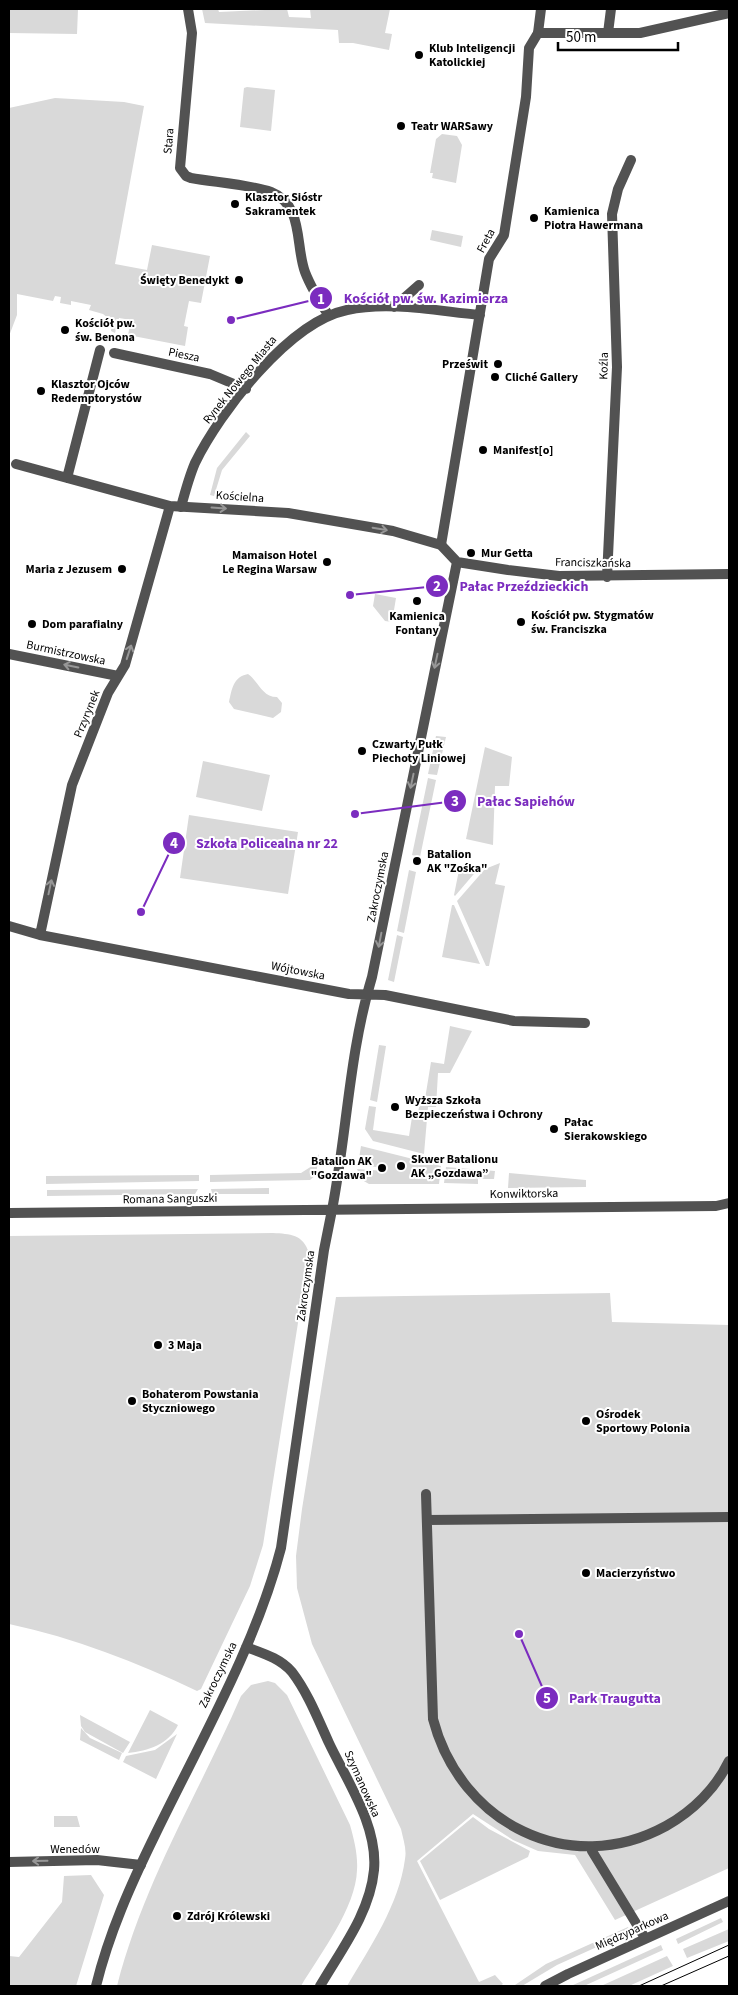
<svg xmlns="http://www.w3.org/2000/svg" width="738" height="1995" font-family="'Source Sans 3',sans-serif">
<style>
.green{fill:#d9d9d9}
.lines{fill:none;stroke-linecap:round;stroke-linejoin:round}
.pedestrian{stroke:#525252;stroke-width:10}
.minor{stroke:#525252;stroke-width:10}
.tertiary{stroke:#525252;stroke-width:10}
.tram{stroke:#000;stroke-width:1}
.oneway{stroke:#979797}
.poi-dot{fill:#000;stroke:#fff;stroke-width:2}
.labels{text-anchor:middle;dominant-baseline:central;stroke-width:4;stroke-linejoin:round;paint-order:stroke}
.poi-label{font-size:12px;font-weight:bold;fill:#000;stroke:#fff;text-anchor:start}
.street-label{font-size:12px;fill:#000;stroke:#fff}
.leader{fill:none;stroke:#7b2cbf;stroke-width:2}
.callout-dot{fill:#7b2cbf;stroke:#fff;stroke-width:2}
.mark-label{font-size:15px;text-anchor:middle;font-weight:bold;fill:#fff}
.callout-label{font-size:14px;text-anchor:middle;font-weight:bold;fill:#7b2cbf;stroke:#fff;stroke-width:4;stroke-linejoin:round;paint-order:stroke}
</style>
<rect width="100%" height="100%" fill="#fff"/>
<path class="green" d="M9,9h69l-1,25 -68,-1z
M202,9h16l1,3 68,-3 2,8 22,1 -1,-9h80l-5,24 7,1 -3,16 -36,-7h-14l-1,-13 -133,-7z
M247,87l28,3 -4,41 -31,-4 4,-39z
M55,98l69,4 20,4 -29,158 32,6 5,-25 58,11 -9,47 -12,-2 -5,25 4,1 -3,19 -57,-11 3,-15 -12,-2 -4,15 -4,-2 1,-10 -9,-7 -14,-4 2,-5 -20,-4v4l-11,-2 1,-6 -6,-1 -2,5 -36,-7v21l-8,21v-228z
M442,134l15,2 5,9 -6,38 -24,-5 1,-5h-3l6,-34z
M432,230l31,6 -2,11 -31,-7z
M246,432l4,4 -28,34 -8,26 -4,-1 7,-27z
M375,594l21,4 -4,24 -7,-1 -12,-15z
M248,674c11,8 14,23 29,23l5,6 -1,9 -8,6 -39,-9 -5,-7c3,-13 4,-25 19,-28z
M436,736l10,1 -9,38 -9,-1z
M485,747l27,10 -3,29h-14l-2,59 -27,-6z
M203,761l67,14 -8,36 -66,-14z
M428,778l8,2 -16,77 -8,-2z
M189,815l109,17 -10,62 -108,-16z
M500,863l-5,21 10,2 -16,80h-3l-29,-65 28,-32z
M460,865l19,3 -24,28 -1,-1z
M409,870l7,2 -12,61 -7,-2z
M452,905h2l26,59 -38,-7z
M397,935l6,2 -9,45 -6,-2z
M450,1026l22,5 -22,42h-12l-2,34h-8l-4,47 -51,-13 -8,-12 4,-23 7,1 -3,23 36,6 3,-19 5,1 2,-11 6,-8 6,-37 13,2z
M379,1045l7,1 -9,56 -7,-2z
M361,1146l80,20 -2,18h-70l-7,-4 -5,-11 28,2 1,-3 -28,-3z
M319,1154l-3,21 -6,5 -100,2v-7l91,-2 11,-7z
M446,1167l49,4 -1,8h-16v5l-34,-1z
M509,1173l77,7v7l-78,1z
M199,1175v6l-153,3v-8z
M269,1188v6h-57l-1,-5z
M198,1189l-3,5 -148,2v-6z
M273,1233c17,1 30,1 36,20l-46,292 -13,41 -49,103 -4,2c-61,-29 -122,-53 -188,-67v-388z
M610,1293l2,29 117,3v543l-114,52 -40,-65 -37,-4 -25,-11 -40,-26 -56,47 62,121 16,-7 8,9 -3,2h-153c23,-39 52,-81 58,-127 2,-10 -2,-20 -4,-30l-89,-185 -15,-56 -1,-32 6,-47 34,-212z
M268,1681l7,2 12,12 63,130c4,14 8,30 7,45 -1,38 -37,84 -56,116h-184c27,-105 81,-191 124,-290l10,-11z
M150,1710l28,15c-9,19 -30,26 -50,28z
M80,1715l50,27 -7,11 -38,-21 -4,-6z
M81,1728l9,10 32,15 -3,7 -39,-20z
M177,1734l-21,45 -33,-17 3,-6 29,-6z
M54,1816h23l3,11h-26z
M473,1817l16,12 41,22 -2,6 -88,43 -20,-39z
M91,1875l13,20 -28,91h-67v-30l10,1 43,-55 2,-26z
M721,1918l2,4 -45,22 -2,-5z
M628,1927l2,5 -73,33 -35,21 -7,-1 31,-21z
M729,1929v12l-42,17 -4,-9z
M661,1945l2,5 -79,36h-13z
M667,1956l6,10 -44,20h-28z"/>
<g class="lines">
<path class="pedestrian" d="M188,9l4,24 -12,135 6,8 5,2c22,4 61,7 80,14 33,13 24,53 34,80 6,16 15,30 24,44
M394,307l25,-22
M114,353l96,21 36,15
M181,507c4,-15 8,-30 14,-44 25,-51 94,-141 152,-153 43,-9 90,1 133,5
M441,545l48,-286 15,-24 22,-138 3,-49 9,-15 3,-24
M426,1494l7,225c27,104 136,160 233,107 27,-15 50,-38 63,-65
M427,1520l302,-3
M591,1847l1,4 53,87"/>
<path class="minor" d="M538,33h102l89,-20
M608,33l3,-24
M16,464l154,42 118,7 105,18 48,14 16,17 51,8 51,6 170,-2
M67,478l33,-128
M607,577l10,-210 -5,-153 6,-25 13,-29
M9,654l109,22
M9,926l31,9 309,59 36,1 129,26 71,2
M40,935l32,-150 36,-92 17,-28 45,-159
M332,1210c15,-77 17,-157 40,-233l85,-415
M9,1862l88,-2 44,5"/>
<path class="tertiary" d="M9,1213l707,-7 13,-3
M246,1647c16,6 34,11 46,25 16,21 26,47 37,71 18,38 49,83 45,127 -4,43 -33,80 -54,116
M96,1986c13,-53 35,-102 59,-151 44,-91 101,-190 126,-287l43,-298 8,-40
M545,1986l23,-12 161,-73"/>
<path class="tram" d="M639,1986l90,-41
M661,1986l68,-30"/>
</g>
<defs><path id="oneway-shaft" d="M-6 0H5M1.5-3L5.5 0L1.5 3" fill="none" stroke-width="1.6" stroke-linecap="round" stroke-linejoin="round" transform="scale(1.25)"/></defs>
<g class="oneway">
<use href="#oneway-shaft" transform="translate(219 508) rotate(4)"/>
<use href="#oneway-shaft" transform="translate(380 529) rotate(10)"/>
<use href="#oneway-shaft" transform="translate(129 652) rotate(-72)"/>
<use href="#oneway-shaft" transform="translate(436 661) rotate(102)"/>
<use href="#oneway-shaft" transform="translate(71 666) rotate(-168)"/>
<use href="#oneway-shaft" transform="translate(412 781) rotate(102)"/>
<use href="#oneway-shaft" transform="translate(50 887) rotate(-78)"/>
<use href="#oneway-shaft" transform="translate(380 940) rotate(101)"/>
<use href="#oneway-shaft" transform="translate(40 1861) rotate(179)"/>
</g>
<g class="poi-dot">
<circle cx="419" cy="55" r="5"/>
<circle cx="401" cy="126" r="5"/>
<circle cx="235" cy="204" r="5"/>
<circle cx="534" cy="218" r="5"/>
<circle cx="239" cy="280" r="5"/>
<circle cx="65" cy="330" r="5"/>
<circle cx="498" cy="364" r="5"/>
<circle cx="495" cy="377" r="5"/>
<circle cx="41" cy="391" r="5"/>
<circle cx="483" cy="450" r="5"/>
<circle cx="471" cy="553" r="5"/>
<circle cx="327" cy="562" r="5"/>
<circle cx="122" cy="569" r="5"/>
<circle cx="417" cy="601" r="5"/>
<circle cx="521" cy="622" r="5"/>
<circle cx="32" cy="624" r="5"/>
<circle cx="362" cy="751" r="5"/>
<circle cx="417" cy="861" r="5"/>
<circle cx="395" cy="1107" r="5"/>
<circle cx="554" cy="1129" r="5"/>
<circle cx="401" cy="1166" r="5"/>
<circle cx="382" cy="1168" r="5"/>
<circle cx="158" cy="1345" r="5"/>
<circle cx="132" cy="1401" r="5"/>
<circle cx="586" cy="1421" r="5"/>
<circle cx="586" cy="1573" r="5"/>
<circle cx="177" cy="1916" r="5"/>
</g>
<g class="labels">
<g class="poi-label">
<text x="429" y="48">Klub Inteligencji<tspan x="429" dy="14">Katolickiej</tspan></text>
<text x="411" y="126">Teatr WARSawy</text>
<text x="245" y="197">Klasztor Sióstr<tspan x="245" dy="14">Sakramentek</tspan></text>
<text x="544" y="211">Kamienica<tspan x="544" dy="14">Piotra Hawermana</tspan></text>
<text x="229" y="280" text-anchor="end">Święty Benedykt</text>
<text x="75" y="323">Kościół pw.<tspan x="75" dy="14">św. Benona</tspan></text>
<text x="488" y="364" text-anchor="end">Prześwit</text>
<text x="505" y="377">Cliché Gallery</text>
<text x="51" y="384">Klasztor Ojców<tspan x="51" dy="14">Redemptorystów</tspan></text>
<text x="493" y="450">Manifest[o]</text>
<text x="481" y="553">Mur Getta</text>
<text x="317" y="555" text-anchor="end">Mamaison Hotel<tspan x="317" dy="14">Le Regina Warsaw</tspan></text>
<text x="112" y="569" text-anchor="end">Maria z Jezusem</text>
<text x="531" y="615">Kościół pw. Stygmatów<tspan x="531" dy="14">św. Franciszka</tspan></text>
<text x="417" y="616" text-anchor="middle">Kamienica<tspan x="417" dy="14">Fontany</tspan></text>
<text x="42" y="624">Dom parafialny</text>
<text x="372" y="744">Czwarty Pułk<tspan x="372" dy="14">Piechoty Liniowej</tspan></text>
<text x="427" y="854">Batalion<tspan x="427" dy="14">AK "Zośka"</tspan></text>
<text x="405" y="1100">Wyższa Szkoła<tspan x="405" dy="14">Bezpieczeństwa i Ochrony</tspan></text>
<text x="564" y="1122">Pałac<tspan x="564" dy="14">Sierakowskiego</tspan></text>
<text x="411" y="1159">Skwer Batalionu<tspan x="411" dy="14">AK „Gozdawa”</tspan></text>
<text x="372" y="1161" text-anchor="end">Batalion AK<tspan x="372" dy="14">"Gozdawa"</tspan></text>
<text x="168" y="1345">3 Maja</text>
<text x="142" y="1394">Bohaterom Powstania<tspan x="142" dy="14">Styczniowego</tspan></text>
<text x="596" y="1414">Ośrodek<tspan x="596" dy="14">Sportowy Polonia</tspan></text>
<text x="596" y="1573">Macierzyństwo</text>
<text x="187" y="1916">Zdrój Królewski</text>
</g>
<g class="street-label">
<text transform="translate(169 141) rotate(-85)">Stara</text>
<text transform="translate(486 241) rotate(-62)">Freta</text>
<text transform="translate(184 355) rotate(12)">Piesza</text>
<text transform="translate(604 366) rotate(-89)">Koźla</text>
<text transform="translate(240 380) rotate(-51)">Rynek Nowego Miasta</text>
<text transform="translate(240 497) rotate(4)">Kościelna</text>
<text transform="translate(593 563) rotate(1)">Franciszkańska</text>
<text transform="translate(66 653) rotate(12)">Burmistrzowska</text>
<text transform="translate(87 714) rotate(-68)">Przyrynek</text>
<text transform="translate(378 887) rotate(-79)">Zakroczymska</text>
<text transform="translate(298 971) rotate(11)">Wójtowska</text>
<text transform="translate(524 1194) rotate(-1)">Konwiktorska</text>
<text transform="translate(170 1199) rotate(-1)">Romana Sanguszki</text>
<text transform="translate(306 1286) rotate(-82)">Zakroczymska</text>
<text transform="translate(218 1675) rotate(-64)">Zakroczymska</text>
<text transform="translate(362 1784) rotate(66)">Szymanowska</text>
<text x="75" y="1849">Wenedów</text>
<text transform="translate(632 1931) rotate(-24)">Międzyparkowa</text>
</g>
</g>
<path class="leader" d="M231 320L321 298M350 595L437 586M355 814L455 801M141 912L174 843M519 1634L547 1698"/>
<g class="callout-dot">
<circle cx="231" cy="320" r="5"/>
<circle cx="350" cy="595" r="5"/>
<circle cx="355" cy="814" r="5"/>
<circle cx="141" cy="912" r="5"/>
<circle cx="519" cy="1634" r="5"/>
<circle cx="321" cy="298" r="12"/>
<circle cx="437" cy="586" r="12"/>
<circle cx="455" cy="801" r="12"/>
<circle cx="174" cy="843" r="12"/>
<circle cx="547" cy="1698" r="12"/>
</g>
<g class="mark-label">
<text x="321" y="304">1</text>
<text x="437" y="591">2</text>
<text x="455" y="806">3</text>
<text x="174" y="848">4</text>
<text x="547" y="1703">5</text>
</g>
<g class="callout-label">
<text x="426" y="303">Kościół pw. św. Kazimierza</text>
<text x="524" y="591">Pałac Przeździeckich</text>
<text x="526" y="806">Pałac Sapiehów</text>
<text x="267" y="848">Szkoła Policealna nr 22</text>
<text x="615" y="1703">Park Traugutta</text>
</g>
<rect width="738" height="1995" fill="none" stroke="#000000" stroke-width="20"/>
<path d="M558 42v8h120v-8" fill="none" stroke="#000000" stroke-width="2.5"/>
<text x="566" y="42" font-size="15" fill="#000000" stroke="#ffffff" stroke-width="4" paint-order="stroke">50 m</text>
</svg>
